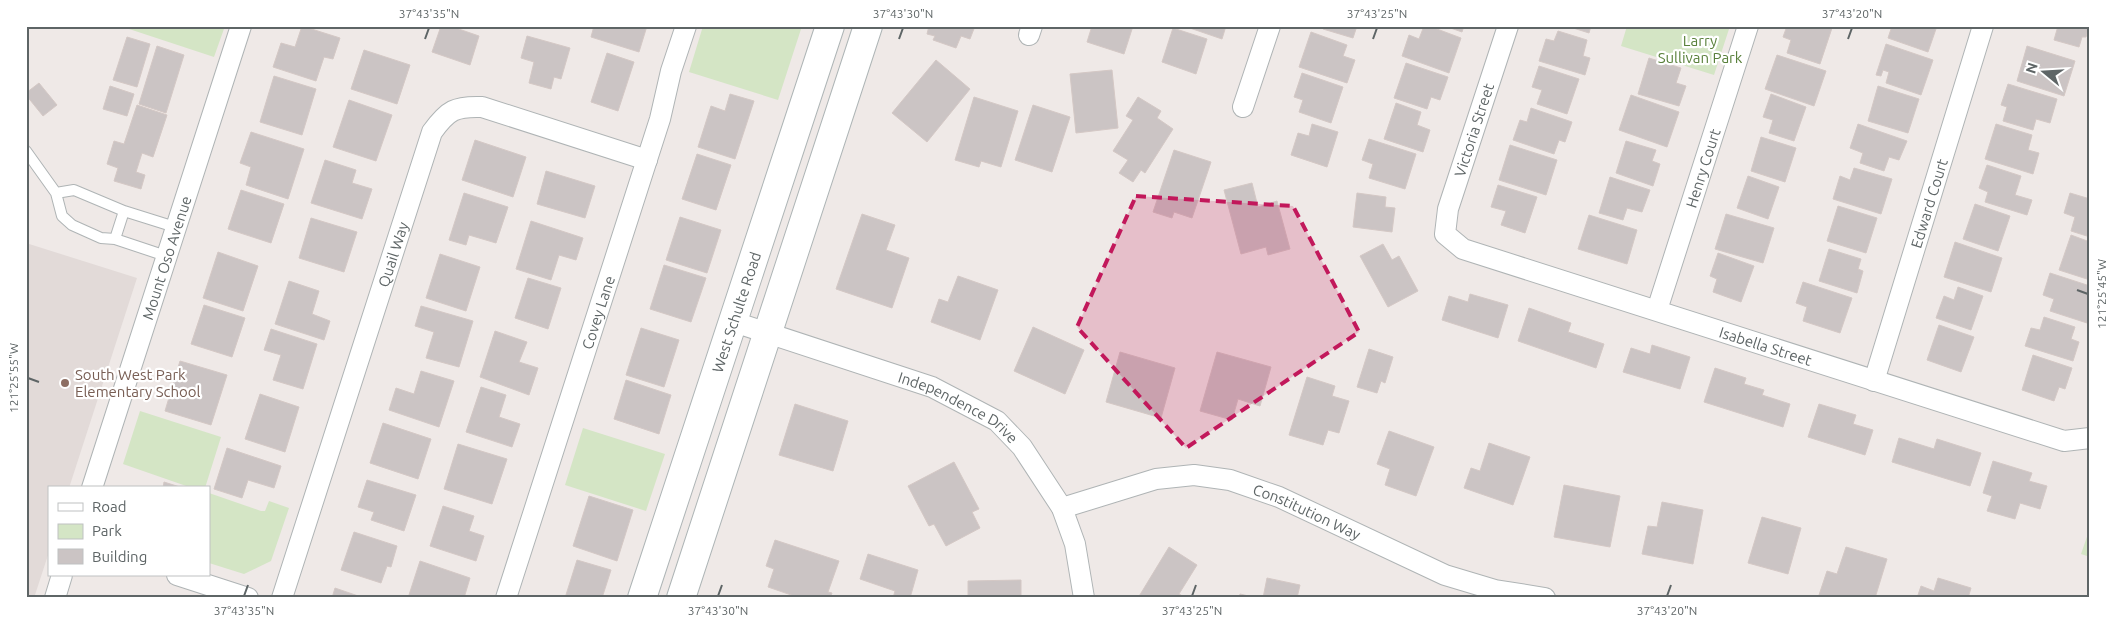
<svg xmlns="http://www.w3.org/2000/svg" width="2116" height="624" font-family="Ubuntu,sans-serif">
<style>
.education{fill:#e2dad8}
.green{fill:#d4e5c5}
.building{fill:#cbc4c4;stroke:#d4c8c5}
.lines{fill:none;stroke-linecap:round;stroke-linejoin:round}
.service-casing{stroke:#afb4b5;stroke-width:12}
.minor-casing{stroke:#afb4b5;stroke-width:22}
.secondary-casing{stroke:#aeb5b6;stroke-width:30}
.service{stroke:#fff;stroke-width:10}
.minor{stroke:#fff;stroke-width:20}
.secondary{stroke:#fff;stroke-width:28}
.marked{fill:#c2185b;fill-opacity:0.2;stroke:#c2185b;stroke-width:4;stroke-dasharray:10 6;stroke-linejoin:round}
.ticks{fill:none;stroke:#5e6566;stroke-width:2}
.education-dot{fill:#8d6e63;stroke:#fff;stroke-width:2}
.labels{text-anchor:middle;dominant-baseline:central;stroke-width:4.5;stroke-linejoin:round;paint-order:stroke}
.park-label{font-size:15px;fill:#59803b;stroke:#fff}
.street-label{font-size:15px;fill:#5e6566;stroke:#fff}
.education-label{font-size:15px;fill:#785e54;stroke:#fff;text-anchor:start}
.neatline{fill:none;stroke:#5e6566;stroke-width:2}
.ticks-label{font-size:12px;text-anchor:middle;fill:#5e6566}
</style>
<rect width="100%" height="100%" fill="#efe9e7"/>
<path class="education" d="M26,243l111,35 -68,210h-20v64l-15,46h-8z"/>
<path class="green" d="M120,26h105l-11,31z
M703,26h99l-24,74 -89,-28z
M1627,26h103l-16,49 -93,-29z
M140,411l81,26 -16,51h-13l-69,-24z
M583,428l82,26 -19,57 -81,-26z
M209,493l52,18h4l4,-10 20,7 -18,53 -27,13 -35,-11z
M2090,528v29l-9,-3z"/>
<path class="building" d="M302,26l38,12 -7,21 -9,-2 -8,24 -43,-14 8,-24 14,4z
M441,26h9l29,10 -9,29 -38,-13z
M594,26h53l-8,26 -48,-15z
M929,26h46l-5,13 -9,-3 -5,12 -23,-8 2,-4 -8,-2z
M1092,26h41l-9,28 -37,-12z
M1184,26h42l-4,13z
M1323,26h34l-4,12 -30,-9z
M1424,26h5l32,12 -12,35 -47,-17 7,-21 10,4z
M1445,26h19l-2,6z
M1567,26h24l-2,7z
M1787,26h39l6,2 -12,36 -33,-11 4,-13 -8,-3z
M1892,26h45l-9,26 -40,-14z
M2058,26h31l-3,11h-4l-3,10 -25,-7z
M1173,28l34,11 -11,35 -34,-12z
M1558,31l29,9 -4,16 7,2 -5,17 -46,-14 7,-22 8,2z
M1311,32l36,13 -4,11 12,4 -8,23 -48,-16z
M527,36l43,12 -9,31 -7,-2 -3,12 -22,-6 5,-21 -13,-4z
M127,37l23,7 -13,43 -24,-7z
M1886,44l47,16 -12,35 -35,-12 3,-11 -6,-2 -2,6 -5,-1z
M157,46l27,9 -18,58 -27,-9z
M2027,46l48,15 -11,35 -47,-15z
M364,50l46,15 -13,39 -46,-15z
M607,53l27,9 -16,49 -27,-9z
M1777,55l49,16 -12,35 -49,-17z
M1649,58l32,10 -5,15 10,3 -7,20 -41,-12z
M936,60l34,29 -43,53 -35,-29z
M1406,63l42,14 -8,23 -9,-3 -4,12 -33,-11z
M1539,66l40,13 -12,35 -30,-10 5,-14 -10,-3z
M1112,70l6,58 -42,5 -6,-59z
M1302,73l41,14 -12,36 -32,-11 4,-12 -9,-3z
M274,76l42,13 -14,46 -42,-13z
M39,83l18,22 -14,11 -17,-21v-2z
M2008,84l49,15 -7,24 -14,-4 -3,11 -30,-9 4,-14 -6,-2z
M110,86l24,8 -7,22 -24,-7z
M1878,86l41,13 -11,34 -40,-12z
M730,94l24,7 -19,58 -37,-12 13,-41 14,5z
M1771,94l35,13 -12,34 -25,-8 4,-13 -10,-3z
M1631,95l48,17 -12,35 -48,-17z
M974,97l44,14 -17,56 -20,-6 -2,6 -24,-7z
M1138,97l23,14 -4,7 16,11 -28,44 -4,-3 -8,12 -14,-9 9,-13 -15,-9 20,-31 -7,-4z
M349,100l43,15 -16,46 -43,-14z
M1396,103l25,9 -4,13 13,5 -7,22 -39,-13z
M137,105l30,10 -14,42 -11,-4 -6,19 9,3 -4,14 -27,-8 4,-13 -11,-4 7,-23 10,3z
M1033,105l37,12 -18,55 -37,-12z
M1531,108l41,14 -7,20 -6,-2 -5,14 -41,-14 7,-20 7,2z
M1312,124l26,8 -11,35 -36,-12 7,-22 11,3z
M1858,124l49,17 -8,19 -10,-3 -5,14 -24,-8 3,-10 -13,-5z
M1996,124l36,11 -4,15 11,3 -6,21 -48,-15z
M251,132l53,17 -16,50 -42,-14 5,-18 -11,-4z
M1761,137l35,11 -11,34 -34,-11z
M1369,139l47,15 -11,35 -36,-11 4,-14 -11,-4z
M475,140l51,17 -13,40 -51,-17z
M1626,141l30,9 -4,11 8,3 -7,22 -37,-13z
M1510,145l47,15 -11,35 -47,-15z
M1174,150l37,12 -19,56 -18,-6 -2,6 -19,-6z
M697,154l34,11 -15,45 -34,-11z
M325,160l31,10 -4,13 20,6 -10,30 -51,-16z
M1987,165l34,11 -6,19 17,5 -5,15 -42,-13 3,-10 -9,-4z
M1854,168l38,11 -11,35 -48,-15 7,-23 10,4z
M546,171l49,15 -10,32 -48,-14z
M1748,176l31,11 -11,32 -31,-11z
M1610,177l40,13 -8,22 -15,-4 -4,12 -24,-7z
M1252,183l6,24 19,-6 13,48 -22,6 -2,-8 -25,7 -17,-64z
M1498,185l39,12 -12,36 -24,-8 5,-14 -15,-4z
M241,190l43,14 -13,39 -43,-14z
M464,193l44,14 -12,36 -27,-8 -3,10 -17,-5z
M1357,193l29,4 -1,10 10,1 -3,24 -39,-5z
M2070,193l20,6v38l-19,-6 4,-14 -11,-4z
M1975,204l35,12 -12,35 -35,-12z
M1838,206l39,12 -11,35 -39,-12z
M862,214l33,11 -9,25 23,8 -17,50 -56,-19z
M1726,214l48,14 -11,35 -48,-14z
M1589,215l48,15 -10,34 -49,-15z
M680,217l41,13 -14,43 -41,-13z
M311,218l46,14 -13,40 -45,-14z
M531,221l52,17 -7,22 -17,-5 -8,25 -35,-11z
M2071,235l19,7v38l-31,-10z
M1955,242l47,16 -11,34 -47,-15z
M1383,244l9,16 7,-4 19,35 -30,16 -28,-51z
M1829,249l32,10 -3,10 5,2 -6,22 -38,-12z
M218,252l40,14 -15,45 -40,-13z
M1718,253l36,13 -13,36 -28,-10 4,-13 -7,-3z
M440,254l40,13 -14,44 -40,-13z
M664,265l42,13 -15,44 -41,-13z
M2050,273l40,13v28l-3,9 -37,-12 4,-12 -11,-4z
M958,276l40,14 -18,50 -49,-18 8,-23 9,3z
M528,278l33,10 -13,41 -33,-11z
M289,281l30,10 -7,23 18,7 -6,19 -49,-16z
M1803,282l49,16 -12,35 -37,-12 4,-14 -11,-4z
M1958,287l25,9 -12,34 -35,-12 8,-22 10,4z
M1470,294l38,11 -10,33 -56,-18 7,-24 19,6z
M204,305l41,13 -13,39 -41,-13z
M421,306l52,15 -14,46 -33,-9 8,-26 -19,-6z
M1529,308l42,15 -3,9 36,12 -8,24 -78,-27z
M2044,317l31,10 -4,12 8,3 -6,19 -48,-15 6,-18 9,2z
M1939,325l35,12 -13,35 -34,-12z
M1033,327l51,23 -19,44 -51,-23z
M641,328l38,12 -15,47 -38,-12z
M271,329l46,15 -14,45 -30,-9 8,-25 -17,-5z
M495,331l32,11 -8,20 19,6 -9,27 -49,-18z
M1652,345l38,12 -10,32 -57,-17 8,-24 19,6z
M1369,349l24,8 -8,26 -4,-2 -4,12 -20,-6z
M1120,352l55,16 -14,50 -55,-16z
M1217,352l54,15 -11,39 -22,-7 -6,21 -32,-9z
M2033,355l39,13 -7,21 -6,-2 -5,14 -32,-11z
M180,361l47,14 -16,50 -46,-14z
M1715,368l31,10 -2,6 20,6 -2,5 28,9 -7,23 -79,-25z
M421,371l33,10 -15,46 -50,-17 7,-22 18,6z
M1307,377l28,9 -3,10 17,5 -10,32 -11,-3 -5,15 -34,-10z
M626,380l45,15 -12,39 -45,-15z
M481,387l25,8 -7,22 21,7 -8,23 -46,-15z
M260,394l39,13 -14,45 -40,-13z
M795,404l53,17 -15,50 -54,-16z
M1819,404l37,11 -3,9 20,6 -8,25 -57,-18z
M383,423l48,16 -13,40 -48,-16z
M1389,431l45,16 -18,49 -31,-11 5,-16 -13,-5z
M1899,438l35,11 3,-10 44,14 -11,33 -78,-24z
M1489,443l41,14 -17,48 -49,-17 7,-20 9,3z
M458,444l49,15 -15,45 -48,-15z
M227,448l54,18 -7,22 -26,-8 -6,18 -28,-9z
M1993,461l39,12 -3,8 18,5 -7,23 -20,-6 -5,16 -28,-8 5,-15 -9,-3z
M954,462l25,47 -7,3 8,16 -34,18 -12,-22 -5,2 -21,-40z
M367,480l49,15 -12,36 -33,-11 3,-8 -16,-5z
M164,482l19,6h-20z
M1564,485l56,11 -10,51 -56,-10z
M589,496l44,14 -16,51 -44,-15z
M1662,502l41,8 -10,54 -51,-10 6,-28 9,1z
M443,506l31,10 -5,15 15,5 -8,25 -46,-15z
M1762,517l39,11 -13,46 -40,-11z
M354,532l43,14 -6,21 -4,-1 -6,17 -40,-13z
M775,540l64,21 -11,31 4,1 -2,5h-30l-32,-11 6,-18 -8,-3z
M1169,547l28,18 -18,29 7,4h-48z
M1846,547l41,12 -12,39h-46l-10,-3 8,-24 10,3z
M868,554l50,16 -8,28h-17l2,-7 -35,-12z
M577,560l34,10 -9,28h-37z
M420,561l50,17 -6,20 -16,-3v3h-40z
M1267,578l33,7 -3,13h-34z
M1938,578l33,10 -3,10h-51l4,-12 13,5z
M1021,580v18h-53v-17z
M335,588l29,10h-32z
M1240,594l17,4h-18z"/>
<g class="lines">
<g class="service-casing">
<path id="service" d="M26,151l30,42 6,23 10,9 29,13 14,1 51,17
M56,193l18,-3 50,21 51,16
M115,239l9,-28"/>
</g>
<g class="minor-casing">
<g id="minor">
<path id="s1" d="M1508,26l-60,183 -3,25 18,15 601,192 26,-3"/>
<path d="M1029,35l3,-9"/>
<path d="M1243,107l27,-81"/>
<path id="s2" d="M1657,310l91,-284"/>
<path id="s3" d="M734,322l198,65 65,34 25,26 40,61 13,36 9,54"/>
<path id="s4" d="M1874,381l109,-355"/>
<path id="s5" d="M92,488l149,-462"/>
<path id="s6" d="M1062,508l94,-29 38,-4 36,5 49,17 166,78 50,15 50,8"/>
<path d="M177,575l71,23"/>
<path d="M55,598l7,-23"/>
<path id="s7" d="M282,598l150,-466c16,-22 23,-26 50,-25l165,53"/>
<path id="s8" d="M506,598l154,-479 11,-48 15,-45"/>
</g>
</g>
<g class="secondary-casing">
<g id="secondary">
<path id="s9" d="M642,598l188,-572"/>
<path d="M681,598l187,-572"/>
</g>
</g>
<use href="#service" class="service"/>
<use href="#minor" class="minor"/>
<use href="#secondary" class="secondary"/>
</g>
<path class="marked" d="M1136,196l157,10 66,126 -173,116 -109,-121z"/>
<path class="ticks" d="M425,39l4,-11M899,39l4,-11M1373,39l4,-11M1848,39l4,-11M2077,290l11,4M28,378l11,4M244,596l4,-11M718,596l4,-11M1192,596l4,-11M1667,596l4,-11"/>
<circle class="education-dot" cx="65" cy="383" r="5"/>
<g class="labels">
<g class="park-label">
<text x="1700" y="40">Larry<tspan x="1700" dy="17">Sullivan Park</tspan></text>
</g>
<g class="street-label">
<text transform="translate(1474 130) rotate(-72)">Victoria Street</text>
<text stroke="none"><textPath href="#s2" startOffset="149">Henry Court</textPath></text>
<text stroke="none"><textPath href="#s4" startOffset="186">Edward Court</textPath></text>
<text stroke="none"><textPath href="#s7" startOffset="361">Quail Way</textPath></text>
<text stroke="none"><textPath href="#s5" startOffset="242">Mount Oso Avenue</textPath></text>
<text stroke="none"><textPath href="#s8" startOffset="300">Covey Lane</textPath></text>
<text stroke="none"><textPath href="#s9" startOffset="301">West Schulte Road</textPath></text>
<text stroke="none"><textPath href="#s1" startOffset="559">Isabella Street</textPath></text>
<text stroke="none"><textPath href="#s3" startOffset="241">Independence Drive</textPath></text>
<text stroke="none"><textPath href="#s6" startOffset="256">Constitution Way</textPath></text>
</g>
<g class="education-label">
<text x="75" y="374">South West Park<tspan x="75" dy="17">Elementary School</tspan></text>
</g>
</g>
<rect width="2116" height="624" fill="none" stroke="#ffffff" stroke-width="55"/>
<rect x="48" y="486" width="162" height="90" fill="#ffffff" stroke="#bfc1c2"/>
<rect x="58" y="503" width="25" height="8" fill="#ffffff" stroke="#bfc1c2"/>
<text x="92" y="512" font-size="15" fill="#5e6566">Road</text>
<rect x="58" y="524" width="25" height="15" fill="#d4e5c5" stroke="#bfc1c2"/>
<text x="92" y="536" font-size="15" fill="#5e6566">Park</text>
<rect x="58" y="549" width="25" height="15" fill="#cbc4c4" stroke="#bfc1c2"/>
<text x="92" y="562" font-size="15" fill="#5e6566">Building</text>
<g transform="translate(2044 72) rotate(288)" stroke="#ffffff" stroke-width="4" paint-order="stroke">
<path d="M0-4L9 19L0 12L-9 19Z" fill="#5e6566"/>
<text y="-8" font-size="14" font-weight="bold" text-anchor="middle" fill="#5e6566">N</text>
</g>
<rect x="28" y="28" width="2060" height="568" class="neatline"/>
<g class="ticks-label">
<text x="429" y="18">37°43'35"N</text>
<text x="903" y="18">37°43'30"N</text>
<text x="1377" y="18">37°43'25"N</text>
<text x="1852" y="18">37°43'20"N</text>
<text transform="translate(2102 294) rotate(-90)" y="4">121°25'45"W</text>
<text transform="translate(14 378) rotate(-90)" y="4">121°25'55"W</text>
<text x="244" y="615">37°43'35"N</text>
<text x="718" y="615">37°43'30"N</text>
<text x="1192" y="615">37°43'25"N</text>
<text x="1667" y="615">37°43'20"N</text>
</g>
</svg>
